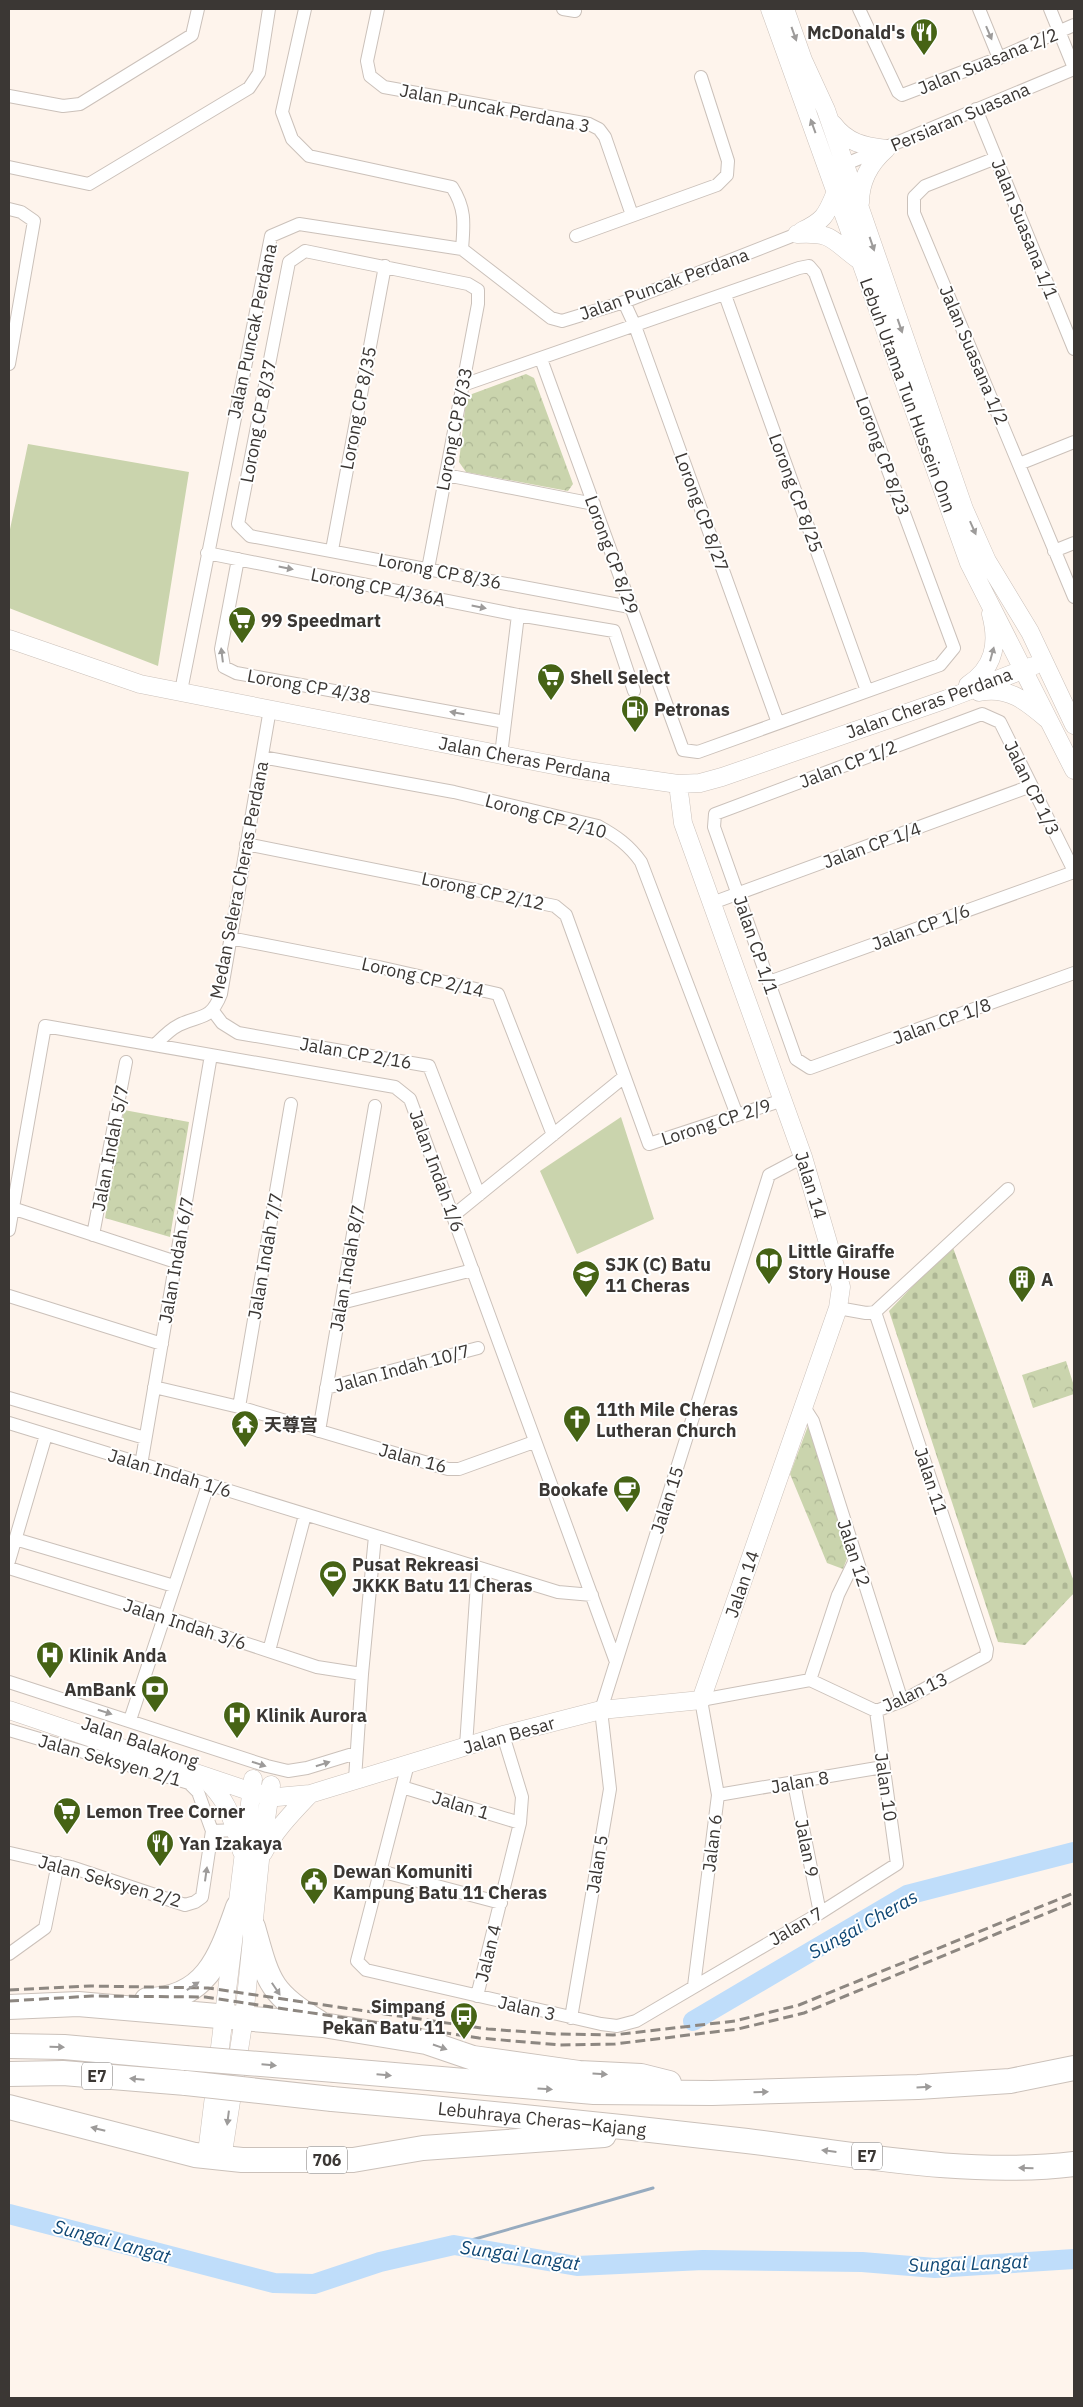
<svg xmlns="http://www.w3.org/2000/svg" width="1083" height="2407" font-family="'IBM Plex Sans','Noto Sans SC',sans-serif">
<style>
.cemetery{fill:url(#cemetery-stones)}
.park{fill:url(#park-crowns)}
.pitch{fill:#cad4ad}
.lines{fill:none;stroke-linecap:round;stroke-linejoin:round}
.stream{stroke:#97abbf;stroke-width:3}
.river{stroke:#bfddfa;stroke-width:20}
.street-casing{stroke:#cbc1ba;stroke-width:14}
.secondary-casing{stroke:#cbc1ba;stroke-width:19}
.highway-casing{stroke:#cbc1ba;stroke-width:26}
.street{stroke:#fff;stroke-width:12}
.secondary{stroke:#fff;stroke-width:18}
.highway{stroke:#fff;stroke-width:24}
.rail{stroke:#8d8781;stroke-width:3;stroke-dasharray:10 5;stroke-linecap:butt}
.highway-bridge-casing{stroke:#cbc1ba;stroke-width:26;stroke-linecap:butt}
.highway-bridge{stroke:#fff;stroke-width:24}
.oneway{fill:#9d9b9a}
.labels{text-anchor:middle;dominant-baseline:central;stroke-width:4;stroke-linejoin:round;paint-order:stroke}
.shield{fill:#fff;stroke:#767371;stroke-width:1}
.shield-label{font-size:16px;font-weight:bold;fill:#3b3734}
.poi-label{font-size:18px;font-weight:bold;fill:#3b3734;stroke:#fff;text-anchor:start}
.street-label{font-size:18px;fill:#3b3734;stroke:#fff}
.water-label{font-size:19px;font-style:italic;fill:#0f4774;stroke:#fff}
</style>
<defs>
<pattern id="cemetery-stones" width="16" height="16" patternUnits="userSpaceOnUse" patternTransform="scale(1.25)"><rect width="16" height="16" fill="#cad4ad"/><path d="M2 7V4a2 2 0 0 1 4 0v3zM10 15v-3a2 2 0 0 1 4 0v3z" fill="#aeb795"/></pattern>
<pattern id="park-crowns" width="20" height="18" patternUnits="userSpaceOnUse" patternTransform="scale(1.25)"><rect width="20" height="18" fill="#cad4ad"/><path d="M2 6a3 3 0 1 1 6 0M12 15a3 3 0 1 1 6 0" fill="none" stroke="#aeb795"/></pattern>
</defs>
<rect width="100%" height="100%" fill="#fef4ec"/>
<path class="cemetery" d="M952,1245l122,337v11l-49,52 -27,-3 -109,-331z"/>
<path class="park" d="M526,374l8,4 39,106 -5,7 -102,-19 -7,-10 7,-62 6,-6z
M124,1110l65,12 -19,115 -65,-19z
M1066,1361l8,25v8l-41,14 -11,-33z
M808,1426l43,122 -8,21 -16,-6 -37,-89z"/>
<path class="pitch" d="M28,444l161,28 -31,194 -149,-58v-74z
M621,1117l33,102 -77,35 -37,-83z"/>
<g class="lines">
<path class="stream" d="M454,2245l199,-57"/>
<path class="river" d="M693,2021l214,-126 167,-43
M9,2214l265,69 40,1 66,-22 74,-17 123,21 126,-6 159,2 73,6 139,-9"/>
<g class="street-casing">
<path id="street" d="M305,9l-23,103 10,27 17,17 143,31c14,22 12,37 10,62
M378,9l-11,52 3,15 14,11 205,37 10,5 6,8 27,78
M563,9l12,2
M859,9l39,83 4,3 97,-37 75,-33
M979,9l20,49
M1050,9l24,59
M9,96l54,10 17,-2 112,-69 6,-26
M976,109l98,240
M996,158l-71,28 -11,11v16l160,384
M9,167l80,17 160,-96 10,-15 10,-64
M829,171l245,-102
M9,209l12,3 13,9 -25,143
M576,236l141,-51 10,-10 1,-14 -27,-84
M725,295l142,396
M624,302l11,24 143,397
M463,385l336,-117 10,-2 6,7 139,375 -14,17 -242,87 -15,-2 -142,-391
M1019,464l55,-22
M446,475l148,29
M332,550l53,-284
M1054,551l20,-8
M207,553l311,62 96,16 20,60
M238,559l-17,90 3,18 12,6 269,49
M428,569l50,-265v-14l-10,-6 -163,-33 -16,11 -51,262 12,12 380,71
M181,691l90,-455 28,-12 163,25 89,69 11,3 62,-19 173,-68
M501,755l17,-140
M262,757l192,35 144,34c18,10 31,19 43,36l96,253
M246,844l309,62 11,9 83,229 134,-44
M1074,871l-74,-149 -18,-8 -267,100 -1,13 82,232 14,9 264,-95
M712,903l319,-117
M230,938l149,29 119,27 55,141
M769,982l305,-110
M213,1011l9,12 16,10 191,33 50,129
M155,1045c7,-7 14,-15 24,-20 21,-11 31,-3 42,-31l49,-285
M12,1208l164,54
M454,1215l170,-138
M9,1230l36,-204 350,61 15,12 206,563
M93,1235l33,-173
M9,1296l153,48
M341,1303l132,-33
M838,1308l28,5 9,-1 133,-123
M154,1387l85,20 209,62h11l75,-27
M326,1388l152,-40
M9,1398l136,40
M239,1407l52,-303
M804,1407l9,14 89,280
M9,1423l549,169 34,3
M319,1431l56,-325
M141,1465l70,-410
M15,1539l159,47
M9,1561l37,-126
M9,1568l157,49 151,50 45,7
M269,1651l36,-136
M810,1680l28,-85 18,-37
M9,1682l258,84 21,5 19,-3 49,-15
M130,1720l78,-235
M9,1730l180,53 9,9 14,39 -10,66 -7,5 -10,3 -114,-38 -61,-14
M466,1746l12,-178
M408,1764l-51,197 9,9 235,54 16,2 19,-5 184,-108 77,-49 -21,-153
M355,1779l7,-105 13,-138
M794,1783l26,130
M402,1787l118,36
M718,1795l165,-28
M212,1831l24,-1
M380,1871l121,32
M9,1954l36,-26 13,-65
M694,1986l24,-191 -17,-95 109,-20 66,31 26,-10 84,-45 1,-7 -112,-337
M477,1996l43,-173 2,-26 -19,-62
M571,2018l39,-229 -9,-79 168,-535 34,-18"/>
</g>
<g class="secondary-casing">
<path id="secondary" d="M770,9l199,554 105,207
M785,9l18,51 23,50 138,399 23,52 43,71 44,93
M833,124c14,19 31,22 53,25
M860,203c0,-22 10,-40 26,-54
M802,231c21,-10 24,-15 33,-37
M797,234c37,-2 34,6 62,26
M9,639l131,45 434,85 104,15 22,-1 22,-6 225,-78 86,-33
M968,685c26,-17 31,-41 23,-71
M979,692c29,-6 47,9 68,27
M9,1710l243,82 25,5 33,-3 193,-59 98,-25 100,-10 137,-392 3,-21 -38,-130 -120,-334 -5,-39
M203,1777c26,24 29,41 39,75
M263,1853c12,-23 30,-41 47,-59
M208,2145l45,-366
M224,2146l20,-128 16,-158 11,-75"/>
</g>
<g class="highway-casing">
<path id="highway" d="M253,1927c15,53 16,66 65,95
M147,2000c60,0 74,-45 91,-93
M9,2007l69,-3 245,21 103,17 47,16 106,15 62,3 28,7
M9,2046l55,1 121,11
M335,2070l259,22 118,1 206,-6 92,-6 64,-13
M9,2074l54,-1 123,10
M332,2099c139,12 277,26 415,42 107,13 219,36 327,23
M9,2107l186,48 47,5h111l70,-12 181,-13"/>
</g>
<use href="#street" class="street"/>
<use href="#secondary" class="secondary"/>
<use href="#highway" class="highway"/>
<path class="rail" d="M9,1990l82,-4 117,2 280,41 67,5 58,1 122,-14 64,-16 275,-112
M9,2001l83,-5 113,1 274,41 81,7 55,-1 123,-15 66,-16 270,-111"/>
<g class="highway-bridge-casing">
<path id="highway-bridge" d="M185,2058l150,12
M186,2083l146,16"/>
</g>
<use href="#highway-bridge" class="highway-bridge"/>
</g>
<defs><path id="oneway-solid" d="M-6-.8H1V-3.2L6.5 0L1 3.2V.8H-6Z" transform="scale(1.25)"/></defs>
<g class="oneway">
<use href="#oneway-solid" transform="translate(989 33) rotate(67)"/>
<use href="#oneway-solid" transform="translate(794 34) rotate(70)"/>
<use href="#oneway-solid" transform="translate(813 126) rotate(-110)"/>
<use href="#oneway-solid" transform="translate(872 244) rotate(71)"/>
<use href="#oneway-solid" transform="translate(900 326) rotate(71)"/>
<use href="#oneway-solid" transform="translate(973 528) rotate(66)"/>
<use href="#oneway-solid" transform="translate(286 568) rotate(11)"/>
<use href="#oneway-solid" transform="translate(479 607) rotate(11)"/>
<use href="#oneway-solid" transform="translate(992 654) rotate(-75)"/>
<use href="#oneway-solid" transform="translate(222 655) rotate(-97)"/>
<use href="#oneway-solid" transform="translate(457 713) rotate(-170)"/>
<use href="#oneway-solid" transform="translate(105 1712) rotate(18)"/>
<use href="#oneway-solid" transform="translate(259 1764) rotate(18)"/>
<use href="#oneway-solid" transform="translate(323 1764) rotate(-17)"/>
<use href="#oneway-solid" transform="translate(206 1874) rotate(-82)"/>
<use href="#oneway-solid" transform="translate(193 1986) rotate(-34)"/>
<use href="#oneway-solid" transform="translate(276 1989) rotate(56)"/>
<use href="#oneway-solid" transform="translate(57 2047) rotate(2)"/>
<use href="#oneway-solid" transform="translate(440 2047) rotate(19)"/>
<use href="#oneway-solid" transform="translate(269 2065) rotate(5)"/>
<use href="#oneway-solid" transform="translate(600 2074) rotate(3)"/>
<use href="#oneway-solid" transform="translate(384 2075) rotate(5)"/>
<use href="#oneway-solid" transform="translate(137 2079) rotate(-175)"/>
<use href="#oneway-solid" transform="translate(924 2087) rotate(-4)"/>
<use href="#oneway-solid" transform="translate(545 2089) rotate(4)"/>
<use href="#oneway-solid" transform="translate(761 2092) rotate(-2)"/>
<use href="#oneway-solid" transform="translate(228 2118) rotate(97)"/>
<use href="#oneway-solid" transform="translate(98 2129) rotate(-166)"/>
<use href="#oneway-solid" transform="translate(829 2151) rotate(-173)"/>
<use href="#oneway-solid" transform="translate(1026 2168) rotate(-179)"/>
</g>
<defs>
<g id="restaurant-pin" transform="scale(1.4375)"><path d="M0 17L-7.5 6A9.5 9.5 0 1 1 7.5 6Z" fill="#466315" stroke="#fff"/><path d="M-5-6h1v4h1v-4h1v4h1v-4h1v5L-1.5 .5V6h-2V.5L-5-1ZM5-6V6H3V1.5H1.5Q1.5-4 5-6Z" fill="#fff"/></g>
<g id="supermarket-pin" transform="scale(1.4375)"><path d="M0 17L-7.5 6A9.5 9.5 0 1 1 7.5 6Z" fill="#466315" stroke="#fff"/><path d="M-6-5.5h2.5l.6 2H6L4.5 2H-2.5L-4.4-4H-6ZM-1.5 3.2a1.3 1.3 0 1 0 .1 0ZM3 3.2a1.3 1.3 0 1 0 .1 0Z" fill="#fff"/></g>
<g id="fuel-pin" transform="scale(1.4375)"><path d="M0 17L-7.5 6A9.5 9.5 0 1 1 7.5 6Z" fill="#466315" stroke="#fff"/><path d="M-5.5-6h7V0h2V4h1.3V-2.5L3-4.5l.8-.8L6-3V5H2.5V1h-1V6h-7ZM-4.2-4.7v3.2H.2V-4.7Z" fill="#fff"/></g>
<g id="library-pin" transform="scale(1.4375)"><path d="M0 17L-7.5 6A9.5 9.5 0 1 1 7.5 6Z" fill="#466315" stroke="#fff"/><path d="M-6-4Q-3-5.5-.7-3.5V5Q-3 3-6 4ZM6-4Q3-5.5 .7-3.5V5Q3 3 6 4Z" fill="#fff"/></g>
<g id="school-pin" transform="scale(1.4375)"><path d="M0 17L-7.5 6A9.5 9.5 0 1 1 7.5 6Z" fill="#466315" stroke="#fff"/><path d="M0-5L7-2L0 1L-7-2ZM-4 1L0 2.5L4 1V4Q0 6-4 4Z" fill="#fff"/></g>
<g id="building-pin" transform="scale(1.4375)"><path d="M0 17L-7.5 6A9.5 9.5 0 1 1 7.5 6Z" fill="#466315" stroke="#fff"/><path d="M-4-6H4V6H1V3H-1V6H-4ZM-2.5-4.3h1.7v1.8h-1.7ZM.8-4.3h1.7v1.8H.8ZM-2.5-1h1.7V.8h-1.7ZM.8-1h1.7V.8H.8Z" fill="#fff"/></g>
<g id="church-pin" transform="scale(1.4375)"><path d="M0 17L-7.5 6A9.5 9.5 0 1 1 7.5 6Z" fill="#466315" stroke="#fff"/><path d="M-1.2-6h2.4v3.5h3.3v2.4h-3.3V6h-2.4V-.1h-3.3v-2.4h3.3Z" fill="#fff"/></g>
<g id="temple-pin" transform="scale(1.4375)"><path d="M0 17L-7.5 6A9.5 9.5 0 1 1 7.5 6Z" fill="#466315" stroke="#fff"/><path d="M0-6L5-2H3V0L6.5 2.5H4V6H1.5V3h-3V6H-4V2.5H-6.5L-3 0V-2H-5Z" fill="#fff"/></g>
<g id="cafe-pin" transform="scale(1.4375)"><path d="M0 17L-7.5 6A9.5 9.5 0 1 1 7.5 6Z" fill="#466315" stroke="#fff"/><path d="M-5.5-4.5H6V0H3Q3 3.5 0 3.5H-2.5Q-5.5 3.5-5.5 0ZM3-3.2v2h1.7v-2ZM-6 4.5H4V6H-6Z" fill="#fff"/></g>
<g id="stadium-pin" transform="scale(1.4375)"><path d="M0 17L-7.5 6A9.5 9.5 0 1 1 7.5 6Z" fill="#466315" stroke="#fff"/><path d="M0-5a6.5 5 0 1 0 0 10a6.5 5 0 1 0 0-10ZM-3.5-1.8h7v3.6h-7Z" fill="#fff"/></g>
<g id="hospital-pin" transform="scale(1.4375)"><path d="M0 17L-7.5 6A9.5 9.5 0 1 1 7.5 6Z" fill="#466315" stroke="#fff"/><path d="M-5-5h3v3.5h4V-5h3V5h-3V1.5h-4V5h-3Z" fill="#fff"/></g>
<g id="bank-pin" transform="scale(1.4375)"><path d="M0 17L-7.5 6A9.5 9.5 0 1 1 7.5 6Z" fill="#466315" stroke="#fff"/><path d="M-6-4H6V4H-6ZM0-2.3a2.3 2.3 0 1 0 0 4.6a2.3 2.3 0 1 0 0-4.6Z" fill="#fff"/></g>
<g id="civic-pin" transform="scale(1.4375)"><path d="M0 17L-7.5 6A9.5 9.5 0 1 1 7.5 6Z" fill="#466315" stroke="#fff"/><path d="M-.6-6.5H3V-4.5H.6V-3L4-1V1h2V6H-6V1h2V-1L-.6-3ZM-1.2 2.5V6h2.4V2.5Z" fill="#fff"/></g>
<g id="bus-pin" transform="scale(1.4375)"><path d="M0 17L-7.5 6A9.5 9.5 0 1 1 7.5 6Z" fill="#466315" stroke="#fff"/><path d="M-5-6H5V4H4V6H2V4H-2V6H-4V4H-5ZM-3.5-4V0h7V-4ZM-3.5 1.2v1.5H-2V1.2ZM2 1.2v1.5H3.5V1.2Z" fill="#fff"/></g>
</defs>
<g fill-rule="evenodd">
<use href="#restaurant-pin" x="924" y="32"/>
<use href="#supermarket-pin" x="242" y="620"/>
<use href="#supermarket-pin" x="551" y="677"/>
<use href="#fuel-pin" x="635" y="709"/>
<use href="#library-pin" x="769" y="1261"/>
<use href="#school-pin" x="586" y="1274"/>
<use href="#building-pin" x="1022" y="1279"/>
<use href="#church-pin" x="577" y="1419"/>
<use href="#temple-pin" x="245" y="1424"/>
<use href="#cafe-pin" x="627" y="1489"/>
<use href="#stadium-pin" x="333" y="1574"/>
<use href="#hospital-pin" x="50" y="1655"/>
<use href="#bank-pin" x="155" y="1689"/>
<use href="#hospital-pin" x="237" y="1715"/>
<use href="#supermarket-pin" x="67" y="1811"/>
<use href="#restaurant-pin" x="160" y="1843"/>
<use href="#civic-pin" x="314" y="1881"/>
<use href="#bus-pin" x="464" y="2016"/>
</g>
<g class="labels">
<g class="shield">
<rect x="82" y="2062.5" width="30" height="27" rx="4"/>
<rect x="852" y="2142.5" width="30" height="27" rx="4"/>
<rect x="307" y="2146.5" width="40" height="27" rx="4"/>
</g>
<g class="shield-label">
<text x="97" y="2076">E7</text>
<text x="867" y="2156">E7</text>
<text x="327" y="2160">706</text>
</g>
<g class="poi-label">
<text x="905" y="32" text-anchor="end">McDonald's</text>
<text x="261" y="620">99 Speedmart</text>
<text x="570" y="677">Shell Select</text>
<text x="654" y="709">Petronas</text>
<text x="788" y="1251">Little Giraffe<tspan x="788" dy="21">Story House</tspan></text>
<text x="605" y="1264">SJK (C) Batu<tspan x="605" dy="21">11 Cheras</tspan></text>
<text x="1041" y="1279">A</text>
<text x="596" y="1409">11th Mile Cheras<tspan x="596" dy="21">Lutheran Church</tspan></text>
<text x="264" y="1424">天尊宫</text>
<text x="608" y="1489" text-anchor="end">Bookafe</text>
<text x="352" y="1564">Pusat Rekreasi<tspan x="352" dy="21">JKKK Batu 11 Cheras</tspan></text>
<text x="69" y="1655">Klinik Anda</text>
<text x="136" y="1689" text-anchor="end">AmBank</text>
<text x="256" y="1715">Klinik Aurora</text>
<text x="86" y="1811">Lemon Tree Corner</text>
<text x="179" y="1843">Yan Izakaya</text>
<text x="333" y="1871">Dewan Komuniti<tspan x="333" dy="21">Kampung Batu 11 Cheras</tspan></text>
<text x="445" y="2006" text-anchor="end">Simpang<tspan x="445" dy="21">Pekan Batu 11</tspan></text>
</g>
<g class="street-label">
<text transform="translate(988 61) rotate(-22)">Jalan Suasana 2/2</text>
<text transform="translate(495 108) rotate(11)">Jalan Puncak Perdana 3</text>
<text transform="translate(960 117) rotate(-23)">Persiaran Suasana</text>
<text transform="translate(1025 229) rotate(68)">Jalan Suasana 1/1</text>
<text transform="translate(664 284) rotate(-20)">Jalan Puncak Perdana</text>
<text transform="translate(252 331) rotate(-78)">Jalan Puncak Perdana</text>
<text transform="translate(974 355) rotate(67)">Jalan Suasana 1/2</text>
<text transform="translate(908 395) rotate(70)">Lebuh Utama Tun Hussein Onn</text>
<text transform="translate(358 408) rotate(-79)">Lorong CP 8/35</text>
<text transform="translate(258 421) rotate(-79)">Lorong CP 8/37</text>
<text transform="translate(454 429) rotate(-79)">Lorong CP 8/33</text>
<text transform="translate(883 456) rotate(70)">Lorong CP 8/23</text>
<text transform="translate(796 493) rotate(70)">Lorong CP 8/25</text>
<text transform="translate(702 512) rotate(70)">Lorong CP 8/27</text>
<text transform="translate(612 555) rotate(70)">Lorong CP 8/29</text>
<text transform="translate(440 571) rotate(11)">Lorong CP 8/36</text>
<text transform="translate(378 587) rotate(11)">Lorong CP 4/36A</text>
<text transform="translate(309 686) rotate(10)">Lorong CP 4/38</text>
<text transform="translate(929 703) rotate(-20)">Jalan Cheras Perdana</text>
<text transform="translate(525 759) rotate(11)">Jalan Cheras Perdana</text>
<text transform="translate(848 764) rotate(-21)">Jalan CP 1/2</text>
<text transform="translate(1032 788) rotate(64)">Jalan CP 1/3</text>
<text transform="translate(546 816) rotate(15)">Lorong CP 2/10</text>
<text transform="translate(872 845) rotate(-20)">Jalan CP 1/4</text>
<text transform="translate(239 880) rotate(-79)">Medan Selera Cheras Perdana</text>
<text transform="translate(483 891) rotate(12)">Lorong CP 2/12</text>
<text transform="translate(921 927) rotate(-20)">Jalan CP 1/6</text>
<text transform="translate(756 945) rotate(71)">Jalan CP 1/1</text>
<text transform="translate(423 977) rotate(13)">Lorong CP 2/14</text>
<text transform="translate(942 1021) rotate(-20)">Jalan CP 1/8</text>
<text transform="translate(356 1053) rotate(10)">Jalan CP 2/16</text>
<text transform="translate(716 1122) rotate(-18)">Lorong CP 2/9</text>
<text transform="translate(110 1148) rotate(-79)">Jalan Indah 5/7</text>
<text transform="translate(437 1171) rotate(70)">Jalan Indah 1/6</text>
<text transform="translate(811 1185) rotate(73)">Jalan 14</text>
<text transform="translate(265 1256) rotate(-80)">Jalan Indah 7/7</text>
<text transform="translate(176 1260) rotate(-80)">Jalan Indah 6/7</text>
<text transform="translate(347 1268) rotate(-80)">Jalan Indah 8/7</text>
<text transform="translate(402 1368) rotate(-15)">Jalan Indah 10/7</text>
<text transform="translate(413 1458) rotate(15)">Jalan 16</text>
<text transform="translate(170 1473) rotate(17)">Jalan Indah 1/6</text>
<text transform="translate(931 1481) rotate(72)">Jalan 11</text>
<text transform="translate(667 1500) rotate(-72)">Jalan 15</text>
<text transform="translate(854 1553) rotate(72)">Jalan 12</text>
<text transform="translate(742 1584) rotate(-71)">Jalan 14</text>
<text transform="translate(185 1624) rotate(18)">Jalan Indah 3/6</text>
<text transform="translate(915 1692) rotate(-25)">Jalan 13</text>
<text transform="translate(509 1735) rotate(-16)">Jalan Besar</text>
<text transform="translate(140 1742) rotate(19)">Jalan Balakong</text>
<text transform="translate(110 1760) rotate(16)">Jalan Seksyen 2/1</text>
<text transform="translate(800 1782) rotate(-10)">Jalan 8</text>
<text transform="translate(886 1787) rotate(82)">Jalan 10</text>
<text transform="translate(461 1805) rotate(17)">Jalan 1</text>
<text transform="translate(712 1843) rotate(-83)">Jalan 6</text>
<text transform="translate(807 1848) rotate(79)">Jalan 9</text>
<text transform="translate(597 1864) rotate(-81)">Jalan 5</text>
<text transform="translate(110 1881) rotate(16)">Jalan Seksyen 2/2</text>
<text transform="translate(796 1926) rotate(-30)">Jalan 7</text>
<text transform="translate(488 1953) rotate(-76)">Jalan 4</text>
<text transform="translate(527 2008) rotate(13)">Jalan 3</text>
<text transform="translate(542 2119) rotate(6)">Lebuhraya Cheras–Kajang</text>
</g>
<g class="water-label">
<text transform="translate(863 1924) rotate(-29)">Sungai Cheras</text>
<text transform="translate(112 2241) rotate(15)">Sungai Langat</text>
<text transform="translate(520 2255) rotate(8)">Sungai Langat</text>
<text transform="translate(968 2263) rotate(-2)">Sungai Langat</text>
</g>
</g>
<rect width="1083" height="2407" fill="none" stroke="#3b3734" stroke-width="20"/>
</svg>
